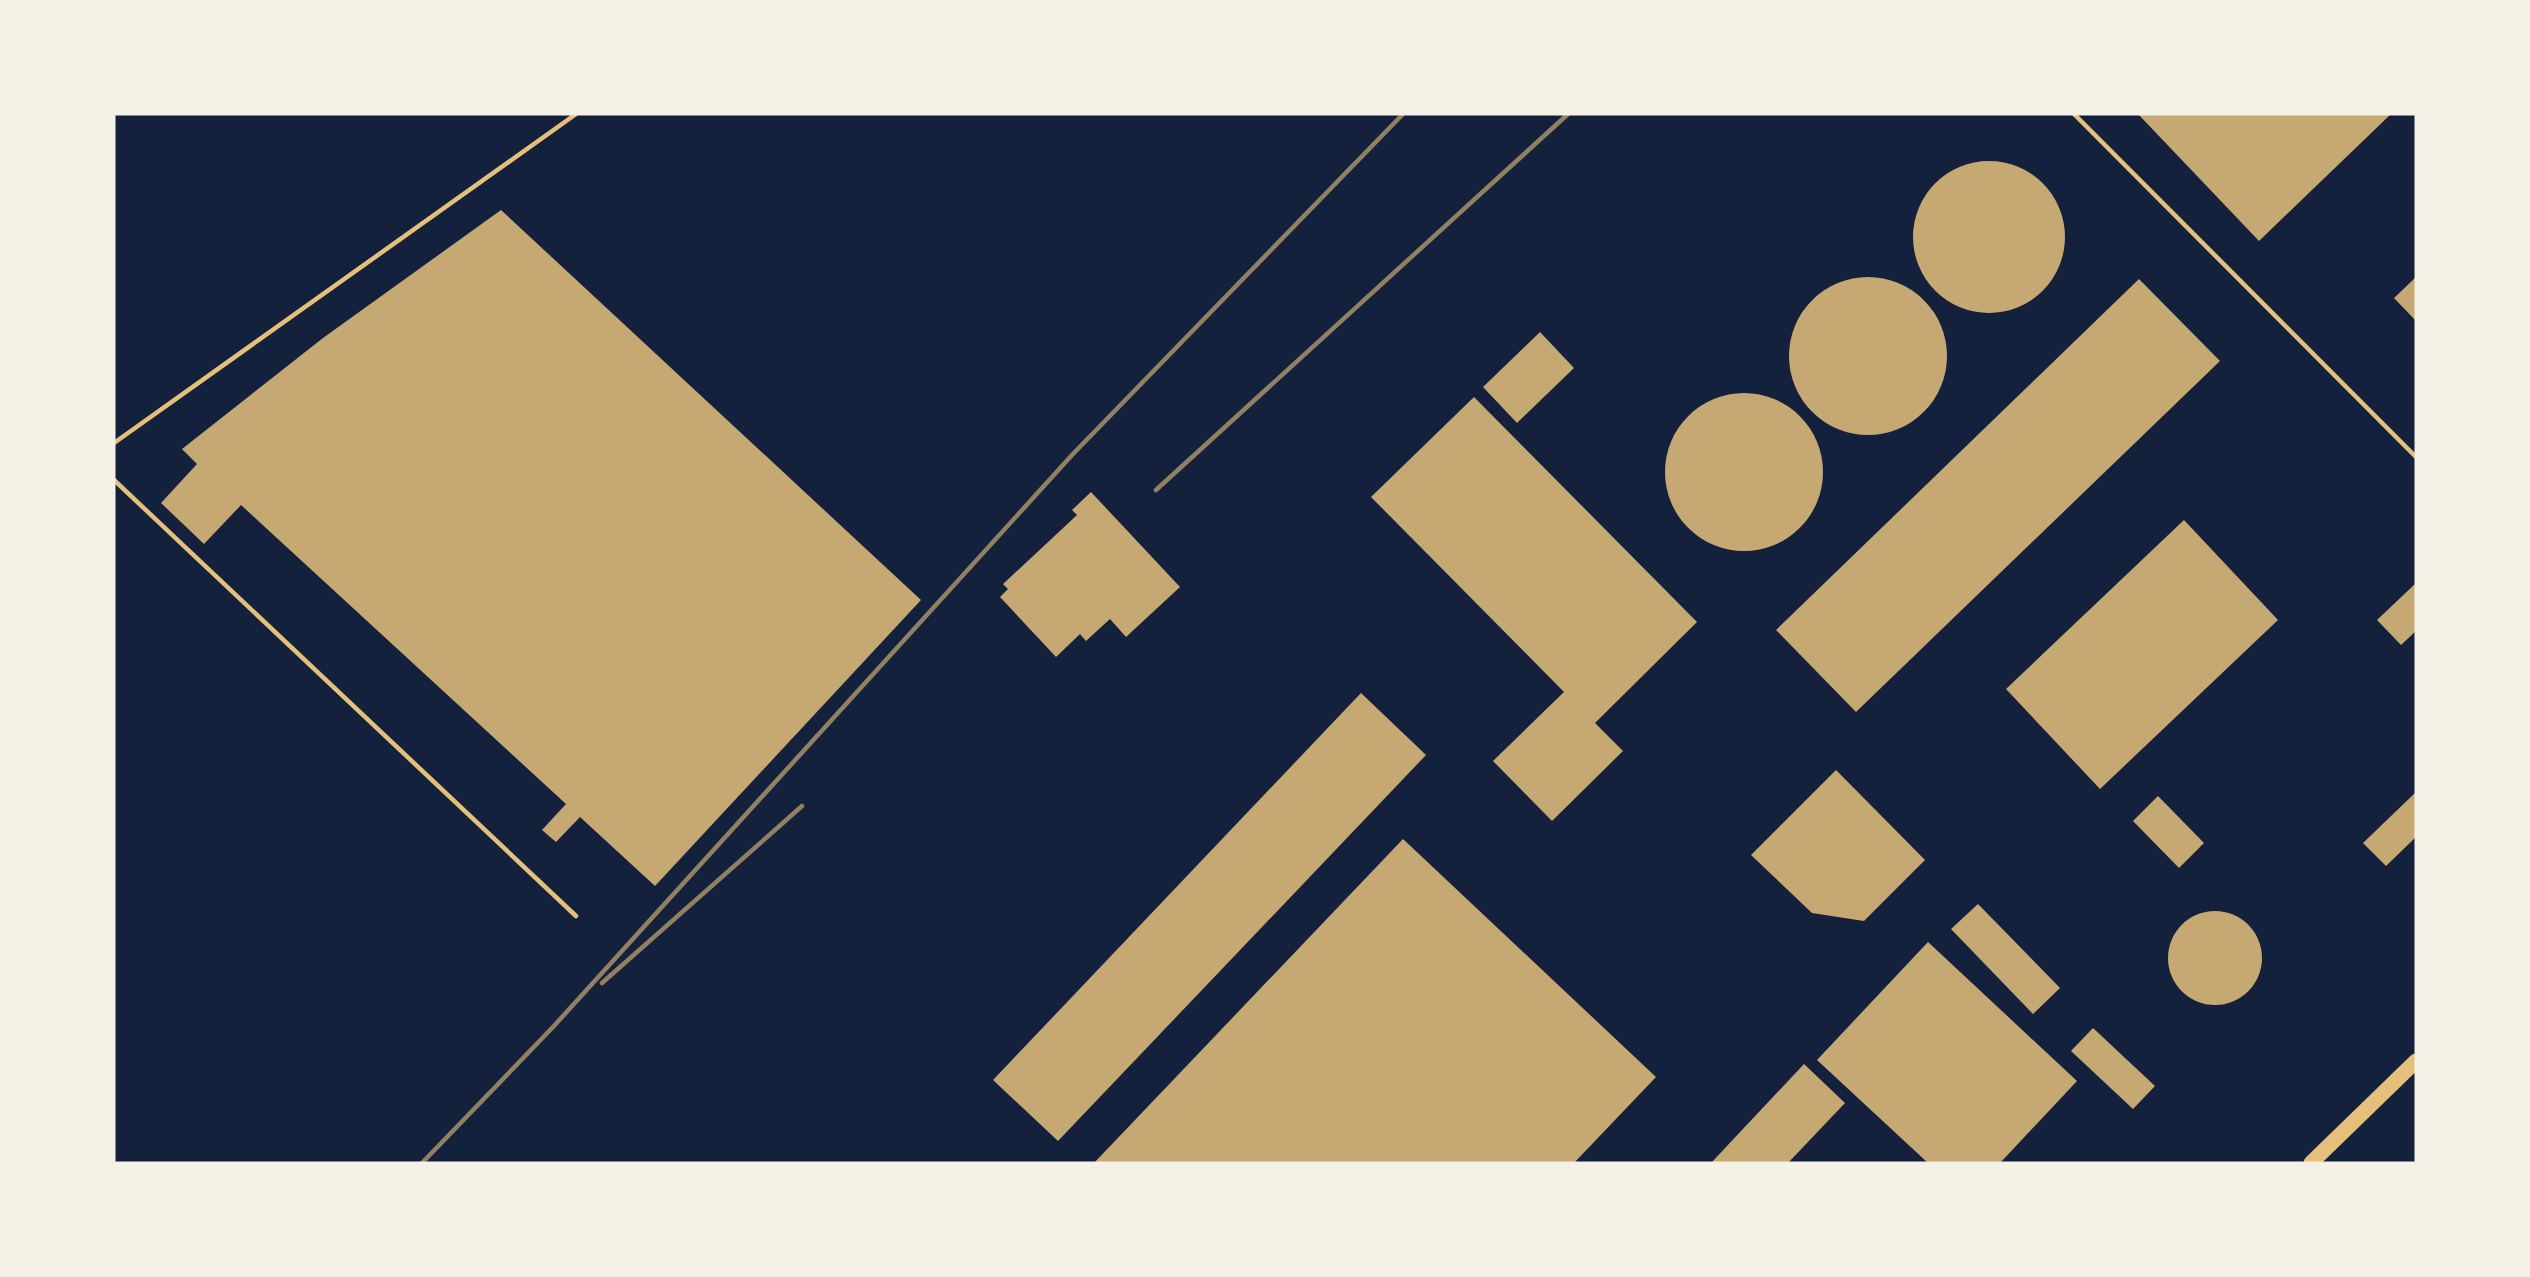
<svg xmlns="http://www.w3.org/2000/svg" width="2530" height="1277" font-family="Overpass,sans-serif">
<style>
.building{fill:#c6a872}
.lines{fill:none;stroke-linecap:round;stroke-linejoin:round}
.service{stroke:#e5c07b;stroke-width:4.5}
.primary{stroke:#e5c07b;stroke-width:15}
.rail{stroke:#918062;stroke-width:4.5}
</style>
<rect width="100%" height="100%" fill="#14213d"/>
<path class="building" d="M2138,114h253l-132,127z
M1913 237a76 76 0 1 1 152 0a76 76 0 1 1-152 0Z
M501,210l420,390 -266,286 -75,-69 -24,25 -14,-12 24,-26 -325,-299 -37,39 -43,-41 36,-39 -15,-15 141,-111z
M1789 356a79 79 0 1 1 158 0a79 79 0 1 1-158 0Z
M2416,277v44l-22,-23z
M2139,279l81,82 -364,351 -80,-82z
M1540,332l34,36 -57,55 -34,-36z
M1665 472a79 79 0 1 1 158 0a79 79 0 1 1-158 0Z
M1474,397l223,225 -102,101 28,28 -71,70 -59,-60 71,-69 -193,-195z
M1091,492l89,95 -54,50 -16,-18 -24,22 -6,-7 -24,23 -56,-60 8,-8 -5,-5 74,-69 -5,-5z
M2184,520l94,100 -178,169 -94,-100z
M2416,583v48l-15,14 -24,-25z
M1361,693l65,62 -368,386 -65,-61z
M1836,770l89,90 -61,61 -52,-8 -61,-58z
M2416,792v45l-30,29 -23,-23z
M2158,796l46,47 -25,25 -46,-47z
M1403,839l253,238 -82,86h-480z
M1978,904l82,84 -27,26 -82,-85z
M2168 958a47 47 0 1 1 94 0a47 47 0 1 1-94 0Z
M1928,942l149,139 -77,82h-72l-111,-103z
M2093,1028l62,58 -22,23 -62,-58z
M1804,1064l41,39 -57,60h-77z"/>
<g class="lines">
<path class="service" d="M2074,114l342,343
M114,443l462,-329
M114,480l462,436"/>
<path class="primary" d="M2311,1163l105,-102"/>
<path class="rail" d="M1156,490l412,-376
M602,983l200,-177
M422,1163l131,-136 519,-572 331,-341"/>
</g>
<rect width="2530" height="1277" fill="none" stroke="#f6f1e7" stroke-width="231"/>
</svg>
